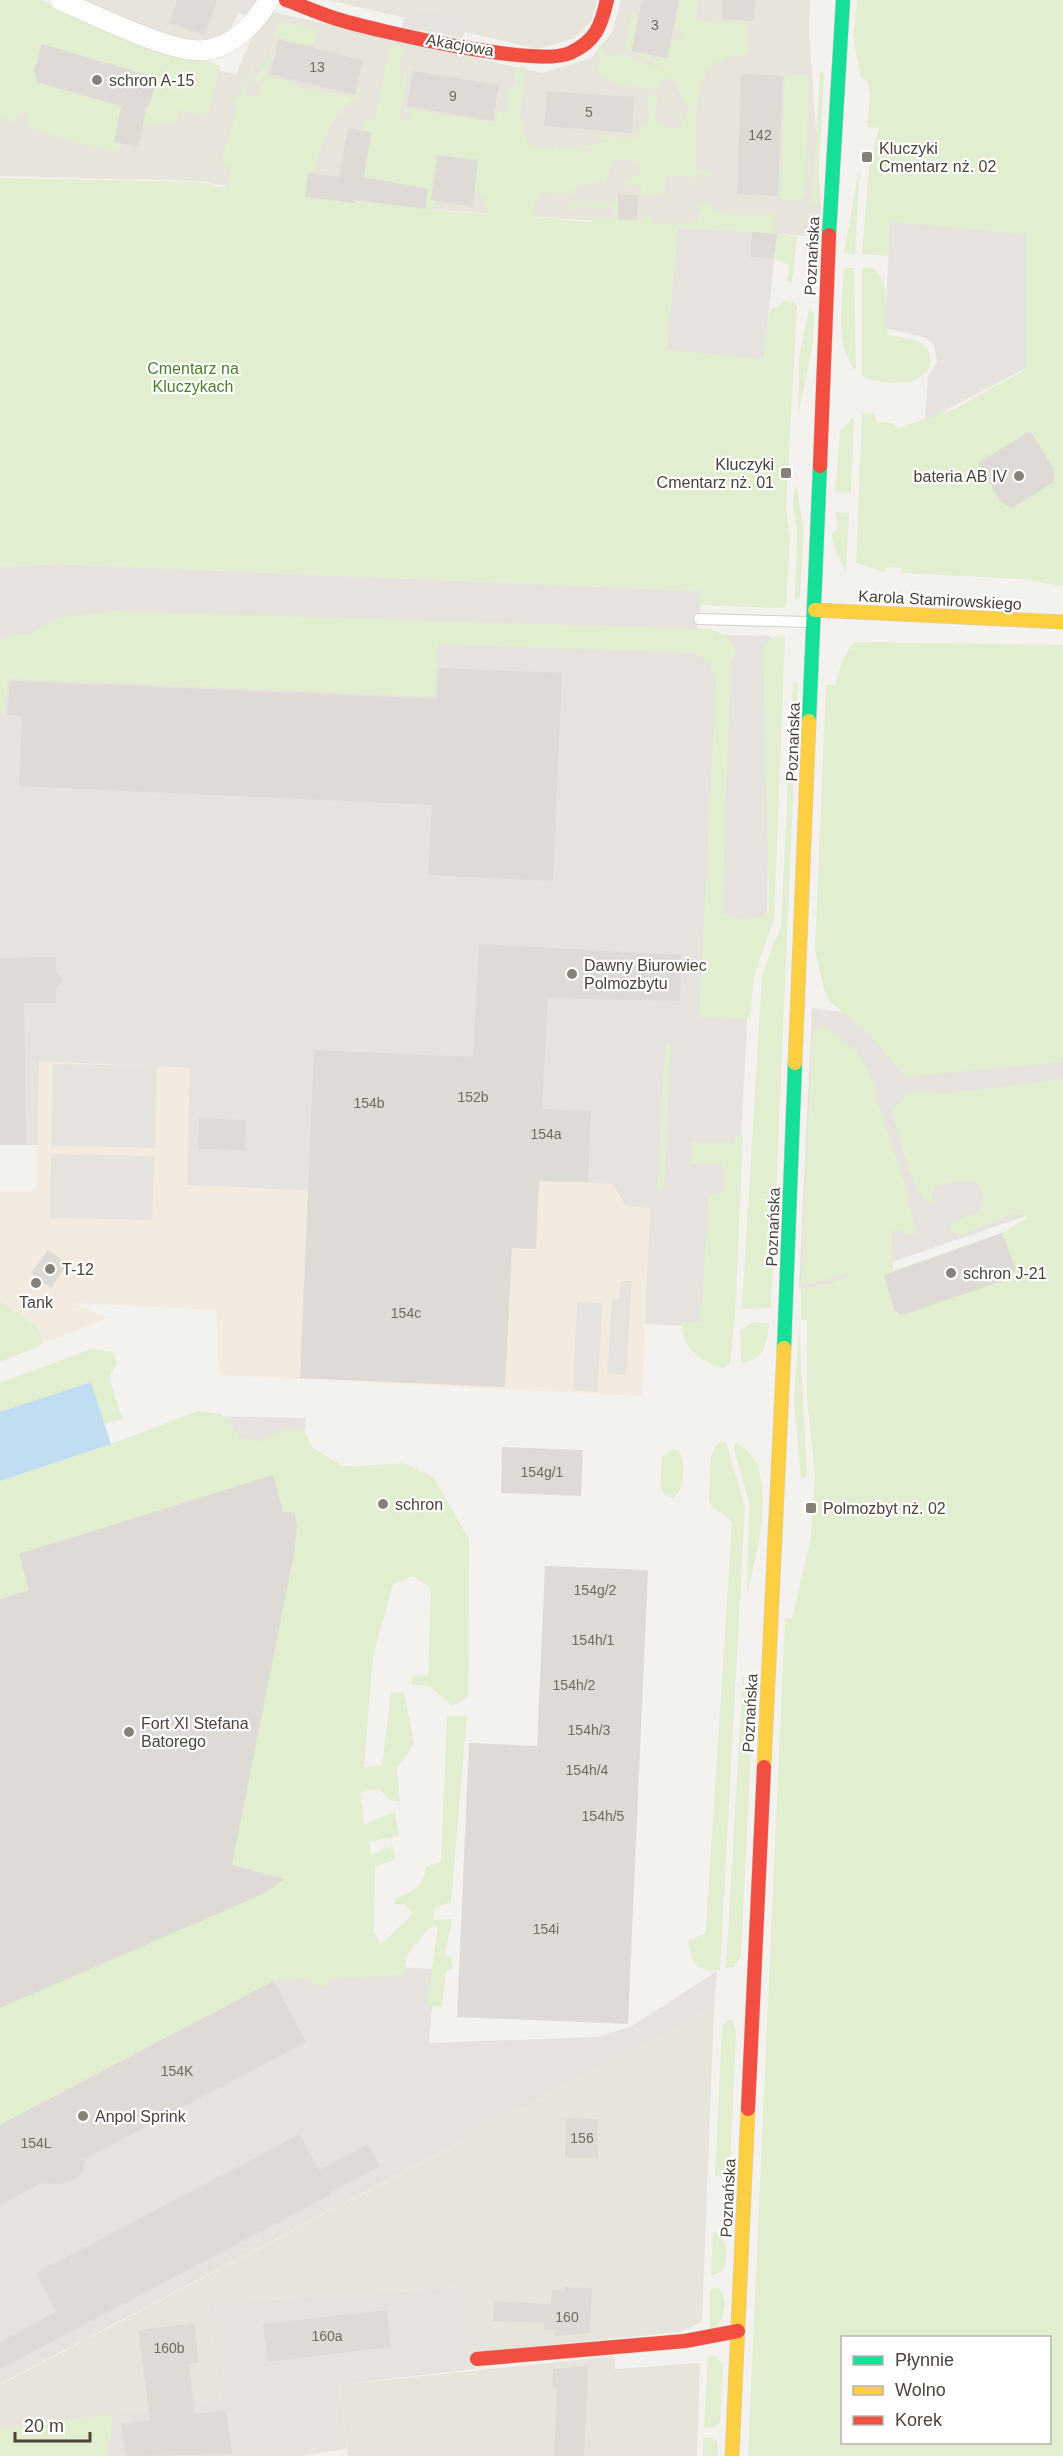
<svg xmlns="http://www.w3.org/2000/svg" width="1063" height="2456" font-family="Helvetica,sans-serif">
<style>
.residential{fill:#e7e4dc}
.commercial{fill:#f3ebdf}
.industrial{fill:#e6e2de}
.green{fill:#e1eecf;fill-rule:evenodd}
.parking{fill:#e6e3df}
.water{fill:#c0ddf1}
.building{fill:#dedbd6}
.lines{fill:none;stroke-linecap:round;stroke-linejoin:round}
.lane-casing{stroke:#d2d0cb;stroke-width:12}
.street-casing{stroke:#d2d0cb;stroke-width:21}
.fast-casing{stroke:#d3cfc5;stroke-width:15}
.slow-casing{stroke:#d3cfc5;stroke-width:15}
.jam-casing{stroke:#d3cfc5;stroke-width:15}
.lane{stroke:#fdfdfc;stroke-width:10}
.street{stroke:#fdfdfc;stroke-width:20}
.fast{stroke:#16e098;stroke-width:14}
.slow{stroke:#ffcf43;stroke-width:14}
.jam{stroke:#f24e42;stroke-width:14}
.poi-dot{fill:#868178;stroke:#fff;stroke-width:2}
.labels{text-anchor:middle;dominant-baseline:central;stroke-width:4.5;stroke-linejoin:round;paint-order:stroke}
.number-label{font-size:14px;fill:#706a61}
.street-label{font-size:16px;fill:#4b4439;stroke:#fff}
.poi-label{font-size:16px;fill:#4b4439;stroke:#fff;text-anchor:start}
.park-label{font-size:16px;fill:#4a7f2a;stroke:#fff}
</style>
<rect width="100%" height="100%" fill="#f4f2ee"/>
<path class="residential" d="M0,0l142,55 94,19 28,-64 278,63 49,-15 21,-26 9,-32h189l-1,29 14,208 -524,-37 -99,-19 -200,-5z
M79,0h165l-22,49 -76,-18z
M328,0h269l-5,20 -17,18 -37,11z
M714,2008l-12,314 -22,10 -201,20 -7,-66 -264,17 13,96 -109,15 -3,42h-109v-71z
M614,2356l1,13 85,-6 -3,93h-349l-9,-71z"/>
<path class="commercial" d="M38,1061l153,7 -4,117 121,5 232,-9 73,3 13,22 24,2 -8,188 -423,-21 -3,-65 -145,-7 38,15 -109,42v-169h37z"/>
<path class="industrial" d="M56,564l646,27 -5,43 74,2 -4,291 -16,49 -3,30 -19,358 -45,-38 -39,-2 5,-116 -24,-2 -13,-22 -73,-3 -1,9h-25l-1,9 -326,-14 3,-117 -151,-7 -1,84h-38v-578z
M812,1008l251,33v118l-11,48 -227,78 -26,4z
M199,1416l107,2 -5,47 117,4 25,73 -107,21 -10,400 109,6 -6,74 168,-6 35,-11 85,-55 -3,37 -714,376v-902z
M473,2286l6,66 -4,17 -136,16 8,64 -46,7h-192l3,-42 109,-15 -13,-96z"/>
<path class="green" d="M0,0h40l180,66 -12,49 -28,-5 -5,14 -34,1 16,-47 -123,-7 4,12 104,29 -26,41 -89,-25 -1,-17 -18,12 -8,-8z
M680,0h18l-2,20 53,5v30c-64,-5 -51,70 -53,113l14,6v3l-9,-4 -4,5 -26,-3 -6,3 1,10 -9,8h-17l1,-11 -18,1 4,-6 14,-7 -2,-11 -12,-3 -15,2 -6,22c-17,2 -23,-6 -35,11l-32,-1v7h-4l-2,17 59,5 1,-4h21v-10l-37,-2 -1,4 -8,-2 -1,-2 4,-4 39,1 8,-4v20l19,1 14,-5v7l31,3v-3l11,1 5,-3 1,-9 5,-3 -5,-2 1,-3c9,1 11,4 18,8 16,6 40,3 56,3v20l-96,-6 -5,60 91,71 4,-41 3,-9 15,-8 8,2 3,3 -11,202 4,29 -4,70 -10,1 -76,-3 1,-14 -645,-27 -56,3v-389l199,4 28,6 4,-18 -10,-9 17,-53 -5,-8 5,-3 14,-29 2,2 -4,4 2,1 -9,18 13,5 5,-14 -6,-3 6,-14 6,-5 12,-40 38,7 -4,17 -37,-9 -9,39 28,8v3l17,4 2,-2 41,9 4,-11 3,1 -5,10c-28,17 -34,45 -45,76l42,28 8,-50 6,1 3,-21 -8,-2 4,-11h8l15,-75 14,3 -5,19 2,1 -3,32 3,-19 3,-1 -2,-6 5,1 -7,46 13,1v-7l-8,-2 1,-3 90,14 1,-11h9l4,-24 5,-1 1,-19 3,2 -2,16h2l2,-20 5,1 -6,50 1,3 3,-4 1,22 7,8 22,3 -1,-2 3,-2 4,3 13,-1 18,6v-4l-6,-1 -1,-2 25,-5 -7,-2 -3,-7h3l1,4 13,-2 2,5 13,-2 4,2 1,-6 4,-1 3,-7h5l-1,-30 11,-1 -3,27 9,6 15,1 11,-19c-10,-9 -11,-22 -20,-32l-11,5 -1,7c-18,-2 -61,0 -61,-26h4l-3,-15 2,-3 4,9 5,3 6,-3 5,2 3,-3 40,17v-2l-38,-19 7,-36 5,1 -6,37 20,5 -1,3 4,1 2,-3 12,2 5,-20 9,1v-10l-8,-1zM469,186l15,12v16l-54,-4 11,-15 22,12 -1,-17z
M857,0h206v587l-39,-8 -123,-6v-5l-14,-1 -2,5 -29,-9 6,-149 11,-1 5,9 13,1 7,5 58,-20 70,-39v-135l-50,-4 -37,1 -35,26 -42,-3 7,-87 10,-39 -12,-1 3,-32 -2,-15 -7,-1 -8,-43z
M820,71l4,3 -7,130 -5,1z
M785,75h24l-4,122 -8,3 -16,-1z
M860,164l-5,91 -11,-2z
M777,234l20,3 -5,45 -5,-1 2,-16 -15,-6z
M844,268h10l2,103c-23,-27 -13,-70 -12,-103z
M862,268c4,0 10,-1 13,2 15,13 11,47 13,65 21,4 46,3 42,33 -4,4 -9,9 -15,12 -13,5 -40,3 -53,-4z
M809,309l5,4 -1,30 -15,72 1,-57z
M854,416l-3,77 -16,-1 5,-60z
M796,483l8,49 -4,65 -5,4 2,-68 -4,-29z
M836,512l13,1 -3,59 -12,-24 -2,-13 6,-7z
M114,611l594,18c15,4 26,11 28,27l-5,6 -9,252 10,1 4,4 27,-2 6,-6 -6,-257 -2,-2c3,-11 13,-17 24,-15l-11,282 -20,57 -4,43 -51,-2 17,-339c-5,-15 -12,-22 -27,-25l-251,-9 -3,53 -427,-18 -3,33h-5v-70l6,-6 23,-2 26,-16z
M854,642l209,3v417l-157,15 -39,-45 -37,-30 -6,-13 -9,-38 11,-266h9l7,-24z
M793,682l5,1 -27,625 -29,1 20,-334 19,-49z
M823,1026l35,26 16,31 4,20 28,85 10,45 -12,2 -1,-5 -11,1 1,40 109,-38 24,-14 -3,-5 -13,1 -49,20 -9,-2 -2,-4 5,-8 25,-9 4,-16 -7,-13c-11,-2 -43,-3 -45,12 0,3 0,6 -1,9 -19,-7 -33,-74 -40,-94l20,-19 37,2 115,-14v1377h-315l37,-838h7l19,-80 4,-63 -8,-76v-79h-6v-31l24,-4 25,-9 -3,-3 -23,8 -23,4 11,-245 3,-11zM842,2338h208v104h-208z
M668,1043l3,4 -7,140 -3,3 -4,-3 8,-141z
M735,1135l8,1 -8,181 -5,46 -7,5c-23,-7 -42,-20 -41,-46l19,1 7,-129 14,-1 1,-29h-33l1,-22 43,1z
M0,1301l37,26 6,12 -4,7 -39,16z
M753,1322l16,1c-2,22 -4,36 -28,40l-1,-32z
M799,1325l8,150 -6,4 -7,-77z
M91,1349l22,3 4,12 -8,13 13,42 -19,6 -12,-43 -91,30v-29z
M198,1411l23,3 20,24 24,3 14,-11h24l10,18 31,19 60,-4 30,15 35,61 -1,158 -16,9 -21,-19 -20,-3 2,-8 15,-1 3,-87 -19,-12 -19,8 -20,72 -9,111 18,-1 9,-74 13,1 10,51 -17,24 3,34 -11,-2 -10,-11 -19,3 4,32 31,-12 4,24 -30,6 2,13 22,-9 2,13 -20,8 -1,65 7,12 32,-30 -8,-10h-11l1,-5c17,-6 29,-13 31,-32l15,-5 6,-146h20l-16,186 -16,5 -2,13 19,-1 -7,35 7,5 1,10 -7,2 -4,36 -15,-2 11,-79 -9,2 -22,27 -3,20 -67,3 -15,9 -17,-8 -31,2 -274,144v-644l111,-37z
M721,1442l5,1 19,64 -25,463c-23,2 -31,-7 -31,-30l16,-6 1,-6 26,-404c-5,-12 -18,-11 -23,-23l2,-45 6,-12z
M735,1443c48,18 21,114 12,151l2,-92 -15,-53z
M673,1449l6,2c7,12 6,40 -6,47l-8,-3 -5,-9 2,-29z
M743,1673l9,57 -11,226 -7,11 -8,1z
M730,2019l3,1 3,13 -6,135 -6,7 -9,1 7,-150z
M713,2232l5,1c10,8 10,26 5,38l-12,5z
M719,2288c10,12 6,28 -3,40h-6v-39z
M708,2356h8l7,8 -3,58 -5,5 -11,1z
M112,2414l-3,42h-109v-27z
M703,2438h8l6,3 1,15h-15z"/>
<path class="parking" d="M230,0h27l-5,16 -25,-5z
M406,8l61,11 -4,19 -61,-11z
M890,222l136,12v134l-101,53 3,-46 9,-13 -3,-17 -8,-7 -41,-10z
M678,228l74,4 -2,25 24,2 -10,100 -97,-9z
M53,1064l104,2 -2,82 -104,-2z
M51,1154l103,2 -2,64 -102,-2z
M690,1193l18,1 -7,129 -19,-1z
M621,1281h11l-6,94 -19,-1 5,-76h7z
M577,1302l25,1 -4,89 -25,-2z"/>
<path class="water" d="M91,1382l20,62 -111,37v-69z"/>
<path class="building" d="M177,0h40l-12,35 -36,-12z
M642,0h37l-12,58 -35,-7z
M722,0h33l-2,21 -31,-2z
M279,39l84,21 -8,35 -85,-21z
M42,44l116,34 -9,27 -3,3 -7,39 -25,-5 7,-36 -84,-24 -3,-11z
M413,71l86,14 -6,36 -86,-15z
M741,74l42,2 -5,120 -41,-2z
M547,91l87,6 -2,36 -88,-7z
M348,128l23,4 -7,45 63,12 -1,20 -72,-9v3l-49,-6 3,-24 31,4z
M437,155l41,5 -5,47 -42,-7z
M618,194l20,1 -1,25h-19z
M752,232l25,2 -3,25 -24,-2z
M1030,431l24,38v13l-42,26 -12,-7 -22,-38z
M439,668l123,5 -9,208 -125,-6 4,-70 -413,-19 3,-70 -15,-1 3,-34 427,18z
M479,944l202,11 -1,46 -132,-3 -6,111 49,2 -3,71 -49,-1 -3,68 -24,-1 -7,139 -205,-9 14,-328 159,7z
M56,957v15l8,8 -8,8v15h-32l2,141h-26v-186z
M199,1118l47,2 -1,30 -47,-1z
M1002,1233l14,36 -5,9 -109,37 -8,-5 -10,-35z
M48,1250l20,14 -17,24 -20,-15z
M502,1447l81,3 -2,46 -80,-3z
M273,1475l10,37h11l3,13 -3,28 -62,312 52,14 -19,14 -265,115v-409l29,-9 -10,-36z
M545,1566l103,4 -20,454 -171,-7 12,-274 68,3z
M274,1981l32,61 -221,117 -2,13 -8,7 -14,5 -20,-1 -41,22v-80z
M566,2118l32,1v39h-33z
M300,2134l19,36 49,-26 12,22 -49,26 1,2 -332,175v-27l56,-30 -20,-39z
M565,2287l27,1 -2,45 -36,3 1,-6h-11v-7l-51,-2 1,-20 57,3 1,-14h13z
M387,2310l4,37 -123,15 -5,-38z
M194,2323l5,40 -10,1 6,50 31,-4 6,44 -106,2 -5,-32 29,-4 -12,-90z
M588,2366l-4,90h-30l3,-69h-5l1,-18z"/>
<g class="lines">
<g class="lane-casing">
<path id="lane" d="M699,619l110,3"/>
</g>
<g class="street-casing">
<path id="street" d="M60,0c32,14 114,55 146,50 27,-3 50,-28 63,-50"/>
</g>
<g class="fast-casing">
<path id="fast" d="M829,235l14,-235
M809,721l11,-255
M784,1348l11,-285"/>
</g>
<g class="slow-casing">
<path id="slow" d="M815,610l248,12
M795,1063l14,-342
M764,1767l20,-419
M732,2456l16,-347"/>
</g>
<g class="jam-casing">
<path id="jam" d="M286,0c17,6 34,14 51,19 39,12 201,49 233,34 26,-12 31,-27 37,-53
M820,466l9,-231
M748,2109l16,-342
M477,2359l208,-18 53,-10"/>
</g>
<use href="#lane" class="lane"/>
<use href="#street" class="street"/>
<use href="#fast" class="fast"/>
<use href="#slow" class="slow"/>
<use href="#jam" class="jam"/>
</g>
<g class="poi-dot">
<circle cx="97" cy="80" r="6"/>
<rect x="861" y="151" width="12" height="12" rx="3"/>
<rect x="780" y="467" width="12" height="12" rx="3"/>
<circle cx="1019" cy="476" r="6"/>
<circle cx="572" cy="974" r="6"/>
<circle cx="50" cy="1269" r="6"/>
<circle cx="951" cy="1273" r="6"/>
<circle cx="36" cy="1283" r="6"/>
<circle cx="383" cy="1504" r="6"/>
<rect x="805" y="1502" width="12" height="12" rx="3"/>
<circle cx="129" cy="1732" r="6"/>
<circle cx="83" cy="2116" r="6"/>
</g>
<g class="labels">
<g class="number-label">
<text x="655" y="25">3</text>
<text x="317" y="67">13</text>
<text x="453" y="96">9</text>
<text x="589" y="112">5</text>
<text x="760" y="135">142</text>
<text x="473" y="1097">152b</text>
<text x="369" y="1103">154b</text>
<text x="546" y="1134">154a</text>
<text x="406" y="1313">154c</text>
<text x="542" y="1472">154g/1</text>
<text x="595" y="1590">154g/2</text>
<text x="593" y="1640">154h/1</text>
<text x="574" y="1685">154h/2</text>
<text x="589" y="1730">154h/3</text>
<text x="587" y="1770">154h/4</text>
<text x="603" y="1816">154h/5</text>
<text x="546" y="1929">154i</text>
<text x="177" y="2071">154K</text>
<text x="582" y="2138">156</text>
<text x="36" y="2143">154L</text>
<text x="567" y="2317">160</text>
<text x="327" y="2336">160a</text>
<text x="169" y="2348">160b</text>
</g>
<g class="street-label">
<text transform="translate(460 45) rotate(10)">Akacjowa</text>
<text transform="translate(812 256) rotate(-87)">Poznańska</text>
<text transform="translate(940 600) rotate(3)">Karola Stamirowskiego</text>
<text transform="translate(793 742) rotate(-88)">Poznańska</text>
<text transform="translate(773 1227) rotate(-88)">Poznańska</text>
<text transform="translate(750 1713) rotate(-87)">Poznańska</text>
<text transform="translate(728 2198) rotate(-87)">Poznańska</text>
</g>
<g class="poi-label">
<text x="109" y="80">schron A-15</text>
<text x="879" y="148">Kluczyki<tspan x="879" dy="18">Cmentarz nż. 02</tspan></text>
<text x="774" y="464" text-anchor="end">Kluczyki<tspan x="774" dy="18">Cmentarz nż. 01</tspan></text>
<text x="1007" y="476" text-anchor="end">bateria AB IV</text>
<text x="584" y="965">Dawny Biurowiec<tspan x="584" dy="18">Polmozbytu</tspan></text>
<text x="62" y="1269">T-12</text>
<text x="963" y="1273">schron J-21</text>
<text x="36" y="1302" text-anchor="middle">Tank</text>
<text x="395" y="1504">schron</text>
<text x="823" y="1508">Polmozbyt nż. 02</text>
<text x="141" y="1723">Fort XI Stefana<tspan x="141" dy="18">Batorego</tspan></text>
<text x="95" y="2116">Anpol Sprink</text>
</g>
<g class="park-label">
<text x="193" y="368">Cmentarz na<tspan x="193" dy="18">Kluczykach</tspan></text>
</g>
</g>
<rect x="841" y="2336" width="210" height="108" fill="#ffffff" stroke="#b7b4b0" stroke-width="1.5"/>
<rect x="853" y="2356" width="30" height="9" fill="#16e098" stroke="#b7b4b0" stroke-width="1.5"/>
<text x="895" y="2366" font-size="18" fill="#4b4439">Płynnie</text>
<rect x="853" y="2386" width="30" height="9" fill="#ffcf43" stroke="#b7b4b0" stroke-width="1.5"/>
<text x="895" y="2396" font-size="18" fill="#4b4439">Wolno</text>
<rect x="853" y="2416" width="30" height="9" fill="#f24e42" stroke="#b7b4b0" stroke-width="1.5"/>
<text x="895" y="2426" font-size="18" fill="#4b4439">Korek</text>
<path d="M15 2432v9h75v-9" fill="none" stroke="#4b4439" stroke-width="3"/>
<text x="24" y="2432" font-size="18" fill="#4b4439" stroke="#ffffff" stroke-width="4.5" paint-order="stroke">20 m</text>
</svg>
